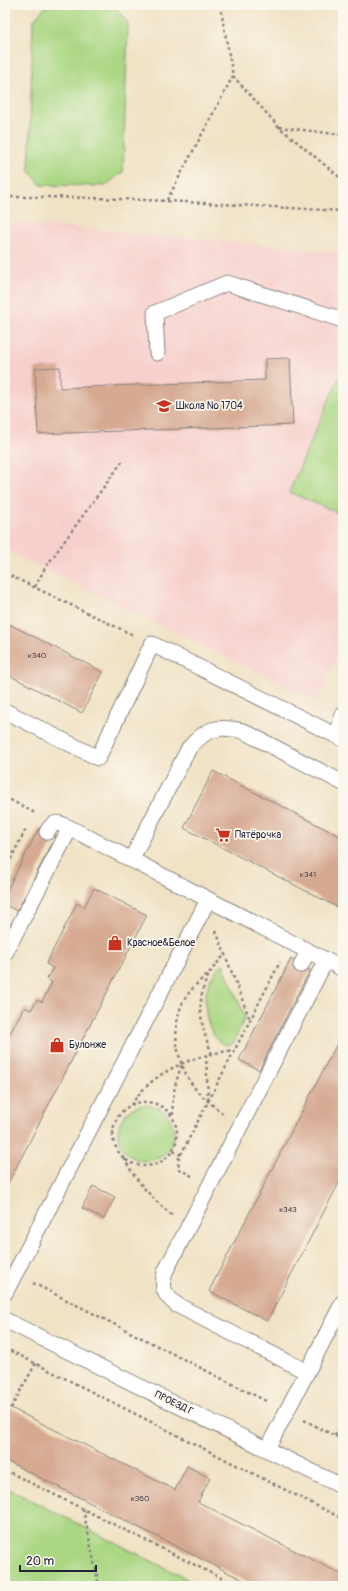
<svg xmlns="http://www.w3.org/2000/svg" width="348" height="1591" font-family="Pangolin,sans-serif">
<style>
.built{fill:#f7d0cd}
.green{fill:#abd784;stroke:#667c60}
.building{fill:#d6a991}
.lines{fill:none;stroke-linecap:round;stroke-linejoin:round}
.lane-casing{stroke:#898280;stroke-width:17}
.path{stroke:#898280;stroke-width:2.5;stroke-dasharray:3 3;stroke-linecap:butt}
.lane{stroke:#fff;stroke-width:15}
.tree{fill:#959685}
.labels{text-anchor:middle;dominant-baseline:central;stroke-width:3.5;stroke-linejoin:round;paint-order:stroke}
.number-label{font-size:8px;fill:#4f4450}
.poi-label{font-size:10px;fill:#22223b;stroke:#fbf7ec;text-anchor:start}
.street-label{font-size:10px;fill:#22223b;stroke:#fbf7ec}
</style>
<rect width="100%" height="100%" fill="#fbf7ec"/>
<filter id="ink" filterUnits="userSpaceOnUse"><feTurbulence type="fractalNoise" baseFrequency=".025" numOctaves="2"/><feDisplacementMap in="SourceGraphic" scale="8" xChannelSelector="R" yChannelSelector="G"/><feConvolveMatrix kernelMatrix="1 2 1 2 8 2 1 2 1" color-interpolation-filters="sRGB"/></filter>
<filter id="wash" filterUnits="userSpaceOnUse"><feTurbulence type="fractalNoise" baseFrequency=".012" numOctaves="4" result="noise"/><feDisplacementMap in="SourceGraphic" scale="16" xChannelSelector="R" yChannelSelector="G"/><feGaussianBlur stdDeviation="0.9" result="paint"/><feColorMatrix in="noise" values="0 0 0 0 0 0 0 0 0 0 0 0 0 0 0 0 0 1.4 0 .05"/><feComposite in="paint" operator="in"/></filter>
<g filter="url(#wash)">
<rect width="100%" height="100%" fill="#f0e2c4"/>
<path class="built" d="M10,222l333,30v390l-26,59 -312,-151v-316z"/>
<path class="green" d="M46,6l69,1 13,16 -5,149 -18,14 -64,-1 -12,-15 4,-149z
M343,368v147l-54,-23z
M223,964l22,53 -11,26 -5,2c-9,0 -14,-7 -18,-15 -10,-23 -8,-49 12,-66z
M118 1133a28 28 0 1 1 56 0a28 28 0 1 1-56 0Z
M5,1487l196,99h-196z"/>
<g id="blocks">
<path class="building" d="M290,358l3,67 -255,9 -3,-66 25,-1v21l205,-8v-21z
M5,622l98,50 -21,41 -77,-40z
M213,771l130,67v72l-159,-82z
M39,828l17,8 -39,75 -12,-6v-11z
M94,888l53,27 -142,274v-146l19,-36 7,3 6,-10 5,2 10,-20 -5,-3 6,-11 -7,-4 31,-61 7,4z
M291,959l19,11 -51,100 -20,-10z
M343,1032v143l-76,146 -58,-30z
M93,1186l22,11 -11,22 -22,-11z
M5,1405l170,85 12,-24 23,12 -12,24 145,73v11h-88l-250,-126z"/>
</g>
</g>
<g filter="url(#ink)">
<use href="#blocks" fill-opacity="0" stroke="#898280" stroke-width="1"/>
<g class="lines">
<g class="lane-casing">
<path id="lane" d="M157,353l-2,-40 72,-30 116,37
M5,711l93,47 54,-114 191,95
M337,735l6,-20
M47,832c7,-13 12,-9 23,-4
M131,860l58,-112c18,-20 27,-23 54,-17l100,52
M5,953l65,-125 273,141
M326,960l-161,312c-4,16 -1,23 12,33l130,67 36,-70
M301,965l7,-14
M5,1293l203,-393
M5,1320l338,167
M267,1449l40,-77"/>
</g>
<path class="path" d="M220,5l13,71 46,51 64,53
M279,127l64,8
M5,197c113,-1 225,8 338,14
M167,200l66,-124
M5,573l128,62
M35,587l10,-19 79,-109
M5,797l30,16
M5,870l21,-41
M216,931l34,89
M211,971c-10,9 -20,17 -27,29 -15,29 -7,68 14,92 8,8 17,15 25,22
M212,1054c-16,-38 -18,-70 13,-99
M206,1055l2,45
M113 1134a32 32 0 1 1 64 0a32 32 0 1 1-64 0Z
M131,1105c22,-35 64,-50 103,-55
M173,1115c-2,-18 3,-34 9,-51
M173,1151l8,4
M124,1158c12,23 28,41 48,57
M192,1176l-13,-7 -1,-9 102,-198
M33,1283l235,119
M5,1348l338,171
M11,1408l25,-45
M304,1420l39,20
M335,1436l8,-16
M5,1470l232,116
M83,1509l16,77"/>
<use href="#lane" class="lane"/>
</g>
<circle class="tree" cx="35" cy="1561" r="6"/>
</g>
<defs>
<g id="school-bare" transform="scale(1.2)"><path d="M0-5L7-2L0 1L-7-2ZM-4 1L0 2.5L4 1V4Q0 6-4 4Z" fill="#c8321e" stroke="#fbf7ec" stroke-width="2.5" paint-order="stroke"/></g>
<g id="supermarket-bare" transform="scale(1.2)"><path d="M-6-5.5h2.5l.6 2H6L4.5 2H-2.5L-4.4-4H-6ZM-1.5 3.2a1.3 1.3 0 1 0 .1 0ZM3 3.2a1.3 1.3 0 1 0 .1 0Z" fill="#c8321e" stroke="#fbf7ec" stroke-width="2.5" paint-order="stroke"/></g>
<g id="shop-bare" transform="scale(1.2)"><path d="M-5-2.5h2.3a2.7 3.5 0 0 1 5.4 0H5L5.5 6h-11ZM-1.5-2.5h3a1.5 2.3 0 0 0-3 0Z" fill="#c8321e" stroke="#fbf7ec" stroke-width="2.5" paint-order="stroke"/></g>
</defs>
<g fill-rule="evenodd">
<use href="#school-bare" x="164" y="406"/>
<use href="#supermarket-bare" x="223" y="835"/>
<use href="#shop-bare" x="115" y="943"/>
<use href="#shop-bare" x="57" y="1045"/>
</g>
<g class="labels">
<g class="number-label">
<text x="37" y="655">к340</text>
<text x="308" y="874">к341</text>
<text x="288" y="1209">к343</text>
<text x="140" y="1498">к360</text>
</g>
<g class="poi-label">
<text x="176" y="406">Школа № 1704</text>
<text x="235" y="835">Пятёрочка</text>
<text x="127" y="943">Красное&amp;Белое</text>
<text x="69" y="1045">Булонже</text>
</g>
<g class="street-label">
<text transform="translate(174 1403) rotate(26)">ПРОЕЗД Г</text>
</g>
</g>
<rect width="348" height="1591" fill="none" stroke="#fbf7ec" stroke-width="20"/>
<path d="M20 1565v6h76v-6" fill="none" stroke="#22223b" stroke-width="2"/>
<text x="26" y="1565" font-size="12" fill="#22223b" stroke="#fbf7ec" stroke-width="3" paint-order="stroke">20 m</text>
</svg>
